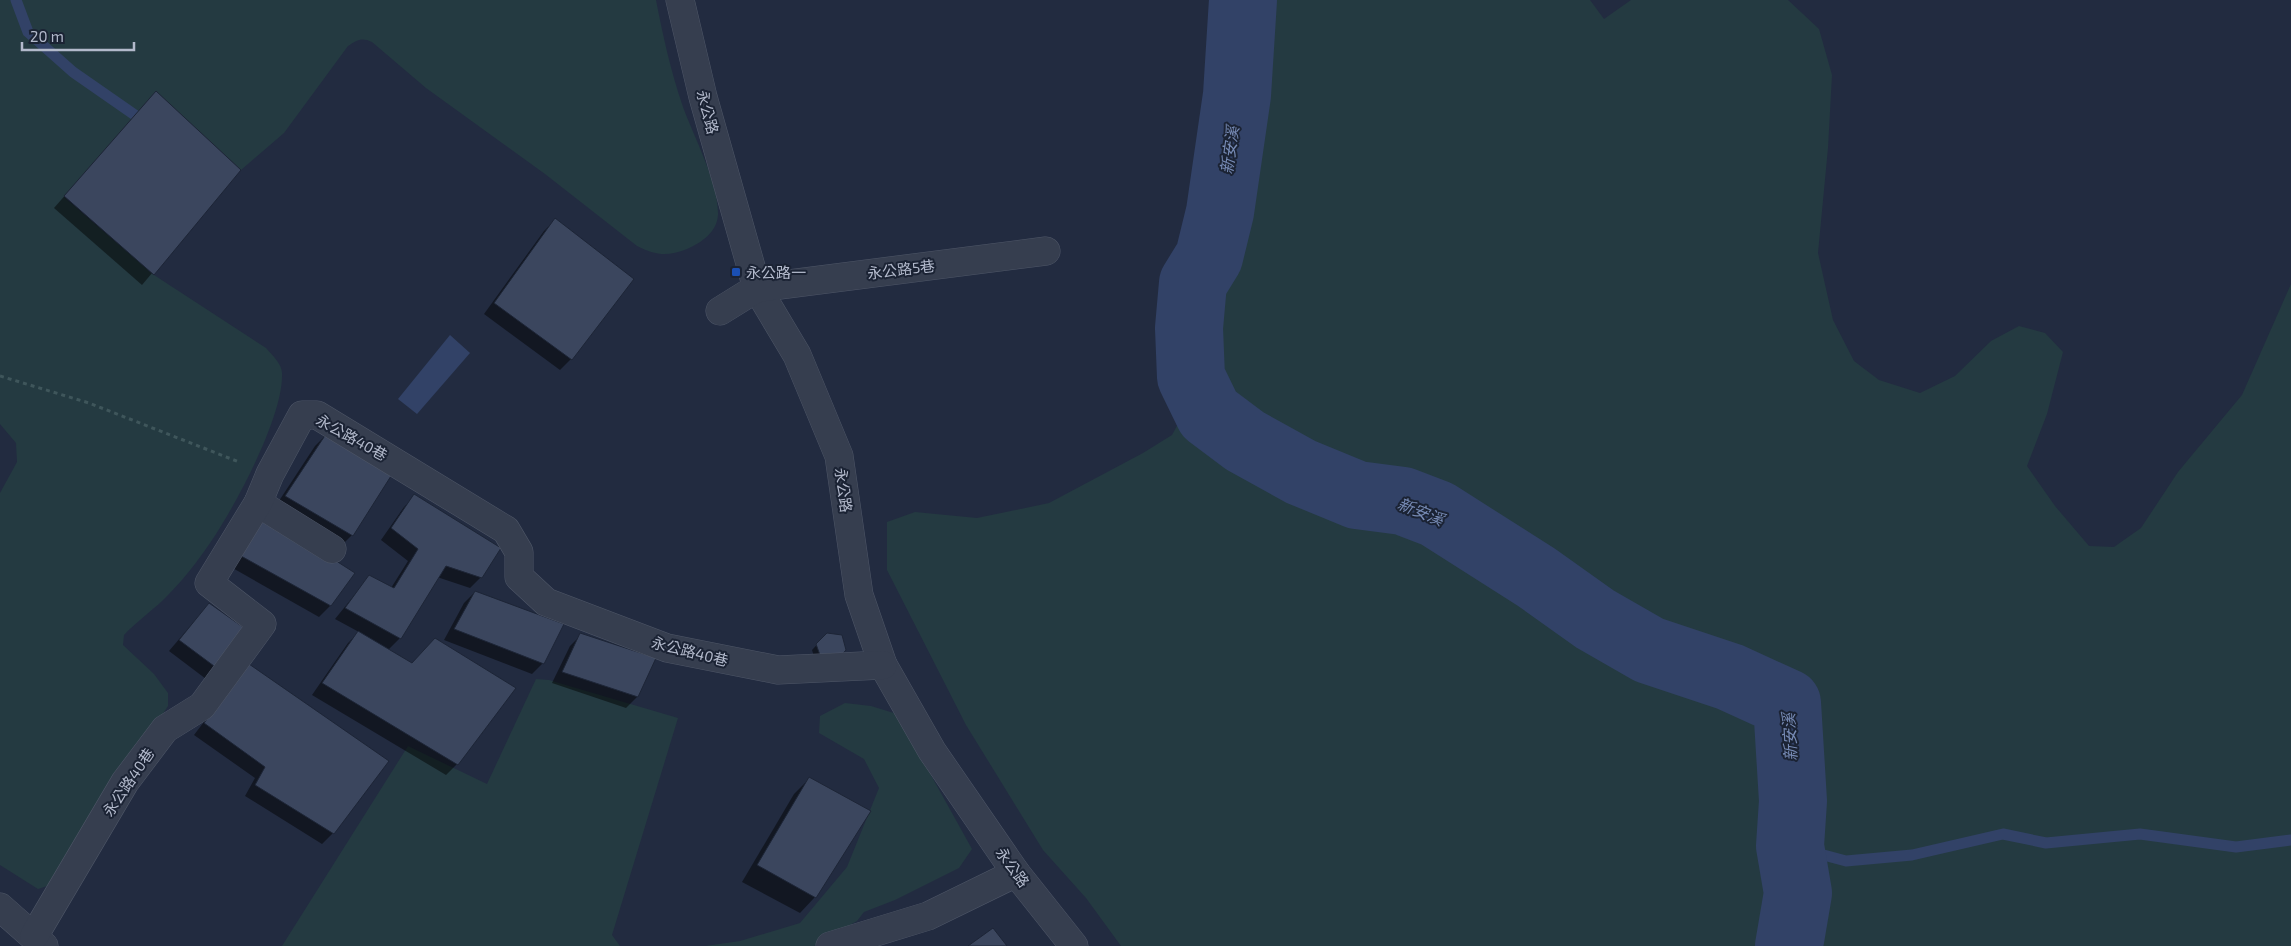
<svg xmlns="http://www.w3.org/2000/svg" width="2291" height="946" font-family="'Exo 2','Noto Sans TC',sans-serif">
<rect width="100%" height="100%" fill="#222b40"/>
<g fill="#243a41">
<path d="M0,0H656C663,36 671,72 683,107C694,137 719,184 718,215C717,232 701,243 687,249C667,257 655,255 637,246L545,174L426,88L372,42C362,37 357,40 348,46L284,133L241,170L156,92L64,197L154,275L266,348C272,355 282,364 282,373C284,418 230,517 203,553C193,567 181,582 169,594C155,609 138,620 124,635L123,645L154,674L168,693V706L50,885L38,889L0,865V493L17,462L16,443L0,424Z"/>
<path d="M1258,0H1590L1604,19L1631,0H1788L1819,29L1832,75L1828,148L1818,253L1833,320L1854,361L1879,380L1920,393L1955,376L1991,341L2019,326L2045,333L2063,352L2047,414L2027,466L2055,506L2089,546L2114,547L2141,528L2178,472L2242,395L2291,284V946H1121L1086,898L1043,850L966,725L887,570V522L915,512L977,518L1049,503L1143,453L1172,435L1214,358V296L1239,216L1252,92Z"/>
<path d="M536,679L549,680L678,718L612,935L620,946H282L408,746L487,784Z"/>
<path d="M845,703L871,706L897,714L972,849L959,868L895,900L864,912L857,921L814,946H705L740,941L800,923L847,867L879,788L864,759L819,733L820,716Z"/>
</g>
<path fill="#324267" d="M450,335L470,353L417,414L398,399Z"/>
<g fill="#0007">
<path d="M145,104L239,170L142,285L54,208Z"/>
<path d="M555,220L571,359L560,370L484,314L544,231Z"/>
<path d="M326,435L352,535L341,546L275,507L315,446Z"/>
<path d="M415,496L481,577L470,588L437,577L400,638L388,650L412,664L457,764L446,775L312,695L348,643L359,632L335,619L369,577L391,588L408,561L381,540L404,507Z"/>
<path d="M247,524L330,606L319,617L222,562Z"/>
<path d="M475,592L543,663L532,674L444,640L464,603Z"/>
<path d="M209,604L245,631L206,679L169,651Z"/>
<path d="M827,634L841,636L816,663L812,650Z"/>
<path d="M581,635L637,697L626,708L552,683L570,646Z"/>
<path d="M238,677L388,761L333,833L322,844L245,796L255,778L194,735Z"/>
<path d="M810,778L815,897L800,913L742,882L794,794Z"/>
</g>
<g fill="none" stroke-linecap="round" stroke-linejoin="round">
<g stroke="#324267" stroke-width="11">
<path d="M16,0L28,32L73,72L142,120"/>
<path d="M1790,846L1846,861L1912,855L2003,834L2046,843L2140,834L2236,847L2291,840"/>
</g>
<path stroke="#324267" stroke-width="68" d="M1243,0L1237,95L1220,212L1209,257L1193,283L1189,328L1191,377L1209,414L1245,441L1301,472L1357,495L1403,501L1437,514L1536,577L1595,619L1649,650L1730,677L1787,703L1793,801L1790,846L1798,893L1789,946"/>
</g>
<g fill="#3b465e" stroke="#1d2536">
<path d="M156,91L241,170L154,275L64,196Z"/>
<path d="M555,218L634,279L572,360L494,303Z"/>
<path d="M326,434L391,476L353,536L285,496Z"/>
<path d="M414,494L501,548L482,578L446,566L401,639L345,608L369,575L394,588L418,549L391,528Z"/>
<path d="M258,511L355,573L331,606L232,551Z"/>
<path d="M475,591L564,624L544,664L454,629Z"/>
<path d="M209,603L247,630L218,669L179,640Z"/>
<path d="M358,631L412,663L435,638L516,688L458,765L322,683Z"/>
<path d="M580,633L656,658L638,697L562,672Z"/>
<path d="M827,633L842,635L846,650L836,661L821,658L816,644Z"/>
<path d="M249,664L389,761L334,834L255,785L265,767L204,723Z"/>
<path d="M809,777L871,811L816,898L757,865Z"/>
<path d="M993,928L1007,946H968Z"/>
</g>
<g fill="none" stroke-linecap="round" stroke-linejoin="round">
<g stroke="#4e5667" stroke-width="29">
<g id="minor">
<path d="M680,0L703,97L757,288L797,355L839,456L859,595L883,665L932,751L1016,873L1074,946"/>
<path d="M720,311L757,288L1046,251"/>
<path d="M258,503L332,549"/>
<path d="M0,907L44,946"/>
<path d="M34,936L125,782L165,729L202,706L262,624L209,583L258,503L270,474L302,415H317L506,530L519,552V577L546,602L667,648L778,670L883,665"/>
<path d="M830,946L928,916L1016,873"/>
</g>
</g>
<path stroke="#3f565b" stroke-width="3" stroke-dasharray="4 4" stroke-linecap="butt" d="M0,376L89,403L239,462"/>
<use href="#minor" stroke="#363e4f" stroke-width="28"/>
</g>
<rect fill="#1a4fb4" stroke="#1b2334" stroke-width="2" x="731" y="267" width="10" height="10" rx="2.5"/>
<g text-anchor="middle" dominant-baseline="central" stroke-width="4" stroke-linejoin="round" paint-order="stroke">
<g font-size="15" fill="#b2b9cb" stroke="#1b2334">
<text transform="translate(708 112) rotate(75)">永公路</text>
<text transform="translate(901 269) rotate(-7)">永公路5巷</text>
<text transform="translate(352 437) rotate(29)">永公路40巷</text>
<text transform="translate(844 490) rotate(82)">永公路</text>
<text transform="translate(690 651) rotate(14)">永公路40巷</text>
<text transform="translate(128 782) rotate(-56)">永公路40巷</text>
<text transform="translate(1013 867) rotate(54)">永公路</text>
</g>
<g font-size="15" fill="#b2b9cb" stroke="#1b2334" text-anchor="start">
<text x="746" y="272">永公路一</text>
</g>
<g font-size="16" font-style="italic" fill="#778bb5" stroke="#1b2334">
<text transform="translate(1229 150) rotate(-82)">新安溪</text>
<text transform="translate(1421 511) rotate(22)">新安溪</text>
<text transform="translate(1789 737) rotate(-93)">新安溪</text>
</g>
</g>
<path d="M22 42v8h112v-8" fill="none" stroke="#b2b9cb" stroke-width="2.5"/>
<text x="30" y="42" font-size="15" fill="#b2b9cb" stroke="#1b2334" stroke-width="4" paint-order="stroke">20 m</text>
</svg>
